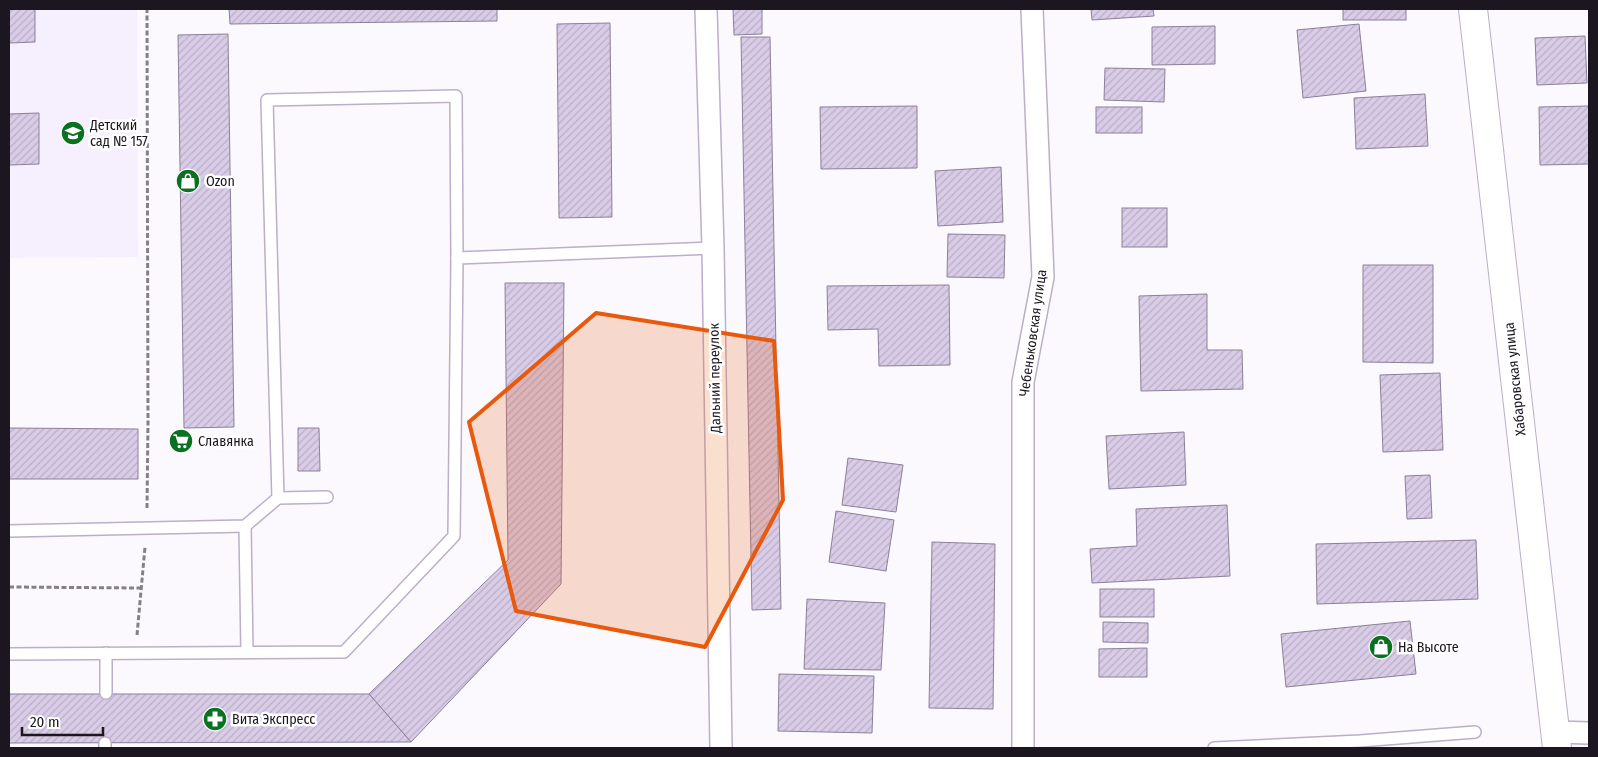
<svg xmlns="http://www.w3.org/2000/svg" width="1598" height="757" font-family="'Fira Sans Condensed',sans-serif">
<defs>
<pattern id="building-hatch" width="6" height="6" patternUnits="userSpaceOnUse" patternTransform="scale(1.25)"><rect width="6" height="6" fill="#d9cce7"/><path d="M-1 1l2-2M0 6l6-6M5 7l2-2" fill="none" stroke="#baaec6"/></pattern>
</defs>
<rect width="100%" height="100%" fill="#fbf8fe"/>
<path fill="#f6effd" d="M9,9H137L138,257L9,258Z"/>
<g fill="url(#building-hatch)" stroke="#8c8099">
<path d="M9,9H35V42L9,43Z"/>
<path d="M229,9H497V21L230,24Z"/>
<path d="M733,9H762V34L734,35Z"/>
<path d="M1091,9H1153L1154,16L1092,20Z"/>
<rect x="1343" y="9" width="63" height="11"/>
<path d="M610,23L612,217L559,218L557,24Z"/>
<path d="M1359,24L1366,91L1303,98L1297,30Z"/>
<path d="M1215,26V64L1152,65V27Z"/>
<path d="M228,34L234,427L184,428L178,35Z"/>
<path d="M1585,36L1587,83L1537,85L1535,38Z"/>
<path d="M741,37H770L781,609L752,610Z"/>
<path d="M1105,68L1165,69L1164,102L1104,100Z"/>
<path d="M1425,94L1428,146L1356,149L1354,98Z"/>
<path d="M917,106V168L821,169L820,107Z"/>
<path d="M1589,106V164L1540,165L1539,107Z"/>
<rect x="1096" y="107" width="46" height="26"/>
<path d="M39,113V164L9,165V114Z"/>
<path d="M1001,167L1003,222L938,226L935,171Z"/>
<rect x="1122" y="208" width="45" height="39"/>
<path d="M948,234L1005,235L1004,278L947,277Z"/>
<path d="M1363,265H1433V363L1363,362Z"/>
<path d="M505,283H564L561,584L411,742L369,694L508,560Z"/>
<path d="M949,285L950,365L879,366L878,329L828,330L827,286Z"/>
<path d="M1207,294V350H1242L1243,389L1141,391L1139,296Z"/>
<path d="M1440,373L1443,450L1383,452L1380,375Z"/>
<path d="M9,428L138,429V479H9Z"/>
<path d="M298,428H319L320,471H298Z"/>
<path d="M1184,432L1186,485L1109,489L1106,436Z"/>
<path d="M848,458L903,465L896,512L842,505Z"/>
<path d="M1430,475L1432,518L1407,519L1405,476Z"/>
<path d="M1227,505L1230,576L1092,583L1090,549L1137,546L1136,509Z"/>
<path d="M836,511L894,520L886,571L829,562Z"/>
<path d="M1476,540L1478,599L1317,604L1316,544Z"/>
<path d="M932,542L995,544L993,709L929,708Z"/>
<rect x="1100" y="589" width="54" height="28"/>
<path d="M807,599L885,603L881,670L804,669Z"/>
<path d="M1410,621L1416,674L1286,687L1281,634Z"/>
<path d="M1103,622L1148,623V643L1103,642Z"/>
<path d="M1147,648V677H1099V649Z"/>
<path d="M779,674L874,676L872,733L778,731Z"/>
<path d="M9,694H369L411,742L9,743Z"/>
</g>
<g fill="none" stroke-linecap="round" stroke-linejoin="round">
<g stroke="#bbafc9" stroke-width="14">
<g id="service">
<path d="M278,498L327,497"/>
<path d="M245,526L247,652"/>
<path d="M9,531L245,526L278,498L267,100L456,96L457,258"/>
<path d="M106,653V693"/>
<path d="M9,654L344,652L454,536L457,258L713,248"/>
<path d="M105,748V743"/>
<path d="M1214,748L1360,741L1475,732"/>
</g>
</g>
<g stroke="#bbafc9" stroke-width="24">
<g id="minor">
<path d="M706,9L713,248L721,748"/>
<path d="M1555,732L1589,733"/>
<path d="M1023,748V382L1043,277L1032,9"/>
</g>
</g>
<g stroke="#bbafc9" stroke-width="30">
<path id="secondary" d="M1473,9L1557,748"/>
</g>
<g stroke="#858088" stroke-width="3" stroke-dasharray="5 2.5" stroke-linecap="butt">
<path d="M147,508L148,422L147,9"/>
<path d="M9,587L141,588"/>
<path d="M137,635L145,547"/>
</g>
<use href="#service" stroke="#fff" stroke-width="11"/>
<use href="#minor" stroke="#fff" stroke-width="21"/>
<use href="#secondary" stroke="#fff" stroke-width="28"/>
</g>
<path fill="#e8590c" fill-opacity="0.2" stroke="#e8590c" stroke-width="4" stroke-linejoin="round" d="M596,313L774,341L783,500L705,647L516,611L469,422Z"/>
<defs>
<g id="school-disc" transform="scale(1.25)"><circle r="9.5" fill="#0a7122" stroke="#fff"/><path d="M0-5L7-2L0 1L-7-2ZM-4 1L0 2.5L4 1V4Q0 6-4 4Z" fill="#fff"/></g>
<g id="shop-disc" transform="scale(1.25)"><circle r="9.5" fill="#0a7122" stroke="#fff"/><path d="M-5-2.5h2.3a2.7 3.5 0 0 1 5.4 0H5L5.5 6h-11ZM-1.5-2.5h3a1.5 2.3 0 0 0-3 0Z" fill="#fff"/></g>
<g id="supermarket-disc" transform="scale(1.25)"><circle r="9.5" fill="#0a7122" stroke="#fff"/><path d="M-6-5.5h2.5l.6 2H6L4.5 2H-2.5L-4.4-4H-6ZM-1.5 3.2a1.3 1.3 0 1 0 .1 0ZM3 3.2a1.3 1.3 0 1 0 .1 0Z" fill="#fff"/></g>
<g id="pharmacy-disc" transform="scale(1.25)"><circle r="9.5" fill="#0a7122" stroke="#fff"/><path d="M-2-6h4v4h4v4h-4v4h-4v-4h-4v-4h4Z" fill="#fff"/></g>
</defs>
<g fill-rule="evenodd">
<use href="#school-disc" x="73" y="133"/>
<use href="#shop-disc" x="188" y="181"/>
<use href="#supermarket-disc" x="181" y="441"/>
<use href="#shop-disc" x="1381" y="647"/>
<use href="#pharmacy-disc" x="215" y="719"/>
</g>
<g text-anchor="middle" dominant-baseline="central" stroke-width="5" stroke-linejoin="round" paint-order="stroke">
<g font-size="14" fill="#1b161f" stroke="#fff" text-anchor="start">
<text x="90" y="125">Детский<tspan x="90" dy="16">сад № 157</tspan></text>
<text x="206" y="181">Ozon</text>
<text x="198" y="441">Славянка</text>
<text x="1398" y="647">На Высоте</text>
<text x="232" y="719">Вита Экспресс</text>
</g>
<g font-size="14" fill="#1b161f" stroke="#fff">
<text transform="translate(1033 333) rotate(-82)">Чебеньковская улица</text>
<text transform="translate(715 378) rotate(-91)">Дальний переулок</text>
<text transform="translate(1515 379) rotate(-96)">Хабаровская улица</text>
</g>
</g>
<rect width="1598" height="757" fill="none" stroke="#1b161f" stroke-width="20"/>
<path d="M22 727v8h81v-8" fill="none" stroke="#1b161f" stroke-width="2.5"/>
<text x="30" y="727" font-size="15" fill="#1b161f" stroke="#ffffff" stroke-width="4" paint-order="stroke">20 m</text>
</svg>
